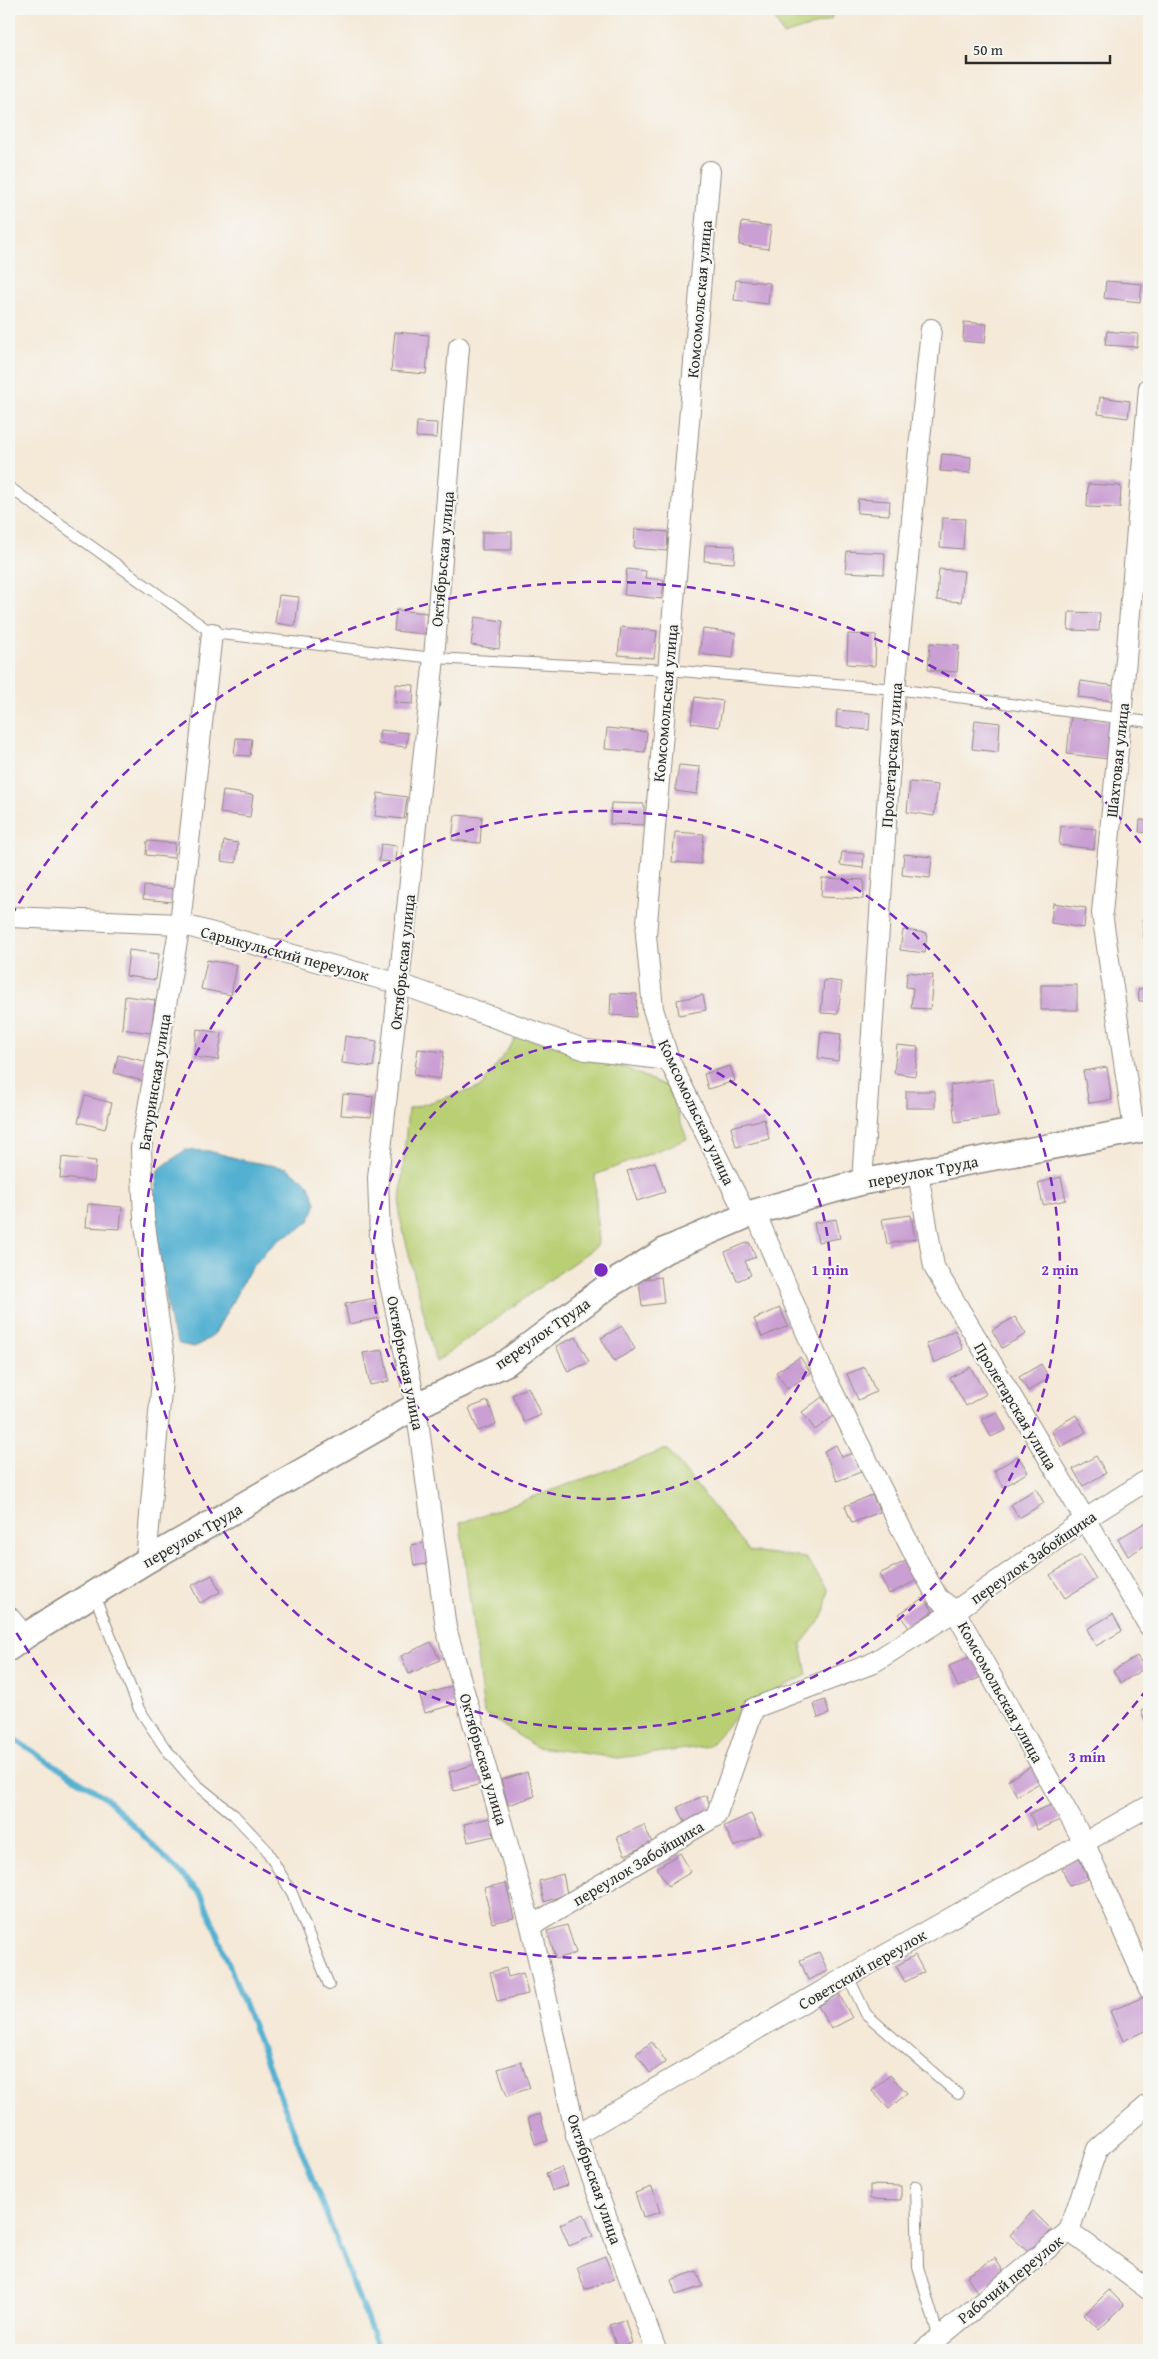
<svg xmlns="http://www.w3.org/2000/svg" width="1158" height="2359" font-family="'Gentium Book Plus',serif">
<rect width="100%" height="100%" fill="#f6f6f2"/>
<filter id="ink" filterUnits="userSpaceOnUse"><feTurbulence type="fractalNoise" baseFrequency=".02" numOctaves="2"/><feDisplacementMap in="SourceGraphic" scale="10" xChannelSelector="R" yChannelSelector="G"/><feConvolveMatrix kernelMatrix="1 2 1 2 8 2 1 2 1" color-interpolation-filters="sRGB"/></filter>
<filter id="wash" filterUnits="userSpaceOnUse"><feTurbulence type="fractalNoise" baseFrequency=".0096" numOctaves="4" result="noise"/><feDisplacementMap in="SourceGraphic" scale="20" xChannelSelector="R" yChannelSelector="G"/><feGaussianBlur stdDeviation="1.12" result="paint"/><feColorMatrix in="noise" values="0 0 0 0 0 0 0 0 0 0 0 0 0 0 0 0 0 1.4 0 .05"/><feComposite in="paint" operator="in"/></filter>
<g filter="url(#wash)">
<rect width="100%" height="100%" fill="#f5e9d8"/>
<g fill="#b9cf73" stroke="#727d4f">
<path d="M771,9H834L831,20L783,35Z"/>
<path d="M518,1035L612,1062L668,1087L687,1139L595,1175L598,1245L436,1362L399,1214L408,1109L481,1087Z"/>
<path d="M667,1449L749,1551L806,1558L828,1590L824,1615L801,1644L807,1675L746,1705L709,1746L618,1758L536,1747L484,1713L460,1523Z"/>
</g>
<path fill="#53b0d1" stroke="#3f6e7e" d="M185,1150L209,1151L247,1161L287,1168L308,1183L316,1203L310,1220L298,1230L282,1237L265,1252L248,1273L215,1333L201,1344L194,1347L179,1344L171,1327L152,1212L158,1170Z"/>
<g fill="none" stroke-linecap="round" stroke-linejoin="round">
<path stroke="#53b0d1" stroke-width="5.5" d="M9,1736L105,1797L202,1895L379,2350"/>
</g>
<g id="blocks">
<g fill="#ca9fd3">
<path d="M742,222L771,226L768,249L739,245Z"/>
<path d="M736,280L770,283L768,304L734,300Z"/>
<path d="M1106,281L1142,284L1140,302L1104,298Z"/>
<path d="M964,322L987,324L985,343L963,341Z"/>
<path d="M1107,331L1138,334L1137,347L1105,345Z"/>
<path d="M395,332L429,335L426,374L391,371Z"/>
<path d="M1100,397L1130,401L1128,418L1098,414Z"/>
<path d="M417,422L437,423L436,438L416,437Z"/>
<path d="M942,454L971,457L970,473L940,471Z"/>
<path d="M1088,484L1121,486L1120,508L1087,507Z"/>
<path d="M858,499L890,501L889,515L857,513Z"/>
<path d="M942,518L965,519L963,549L940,547Z"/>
<path d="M635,529L668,532L667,551L634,548Z"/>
<rect x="482" y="532" width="30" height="18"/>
<path d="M705,545L735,546L734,563L704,561Z"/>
<path d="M847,551L885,553L884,574L845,572Z"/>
<path d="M627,569L646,571L645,578L664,580L662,599L624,595Z"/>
<path d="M939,569L964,571L961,602L937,600Z"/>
<path d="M279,595L299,597L295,626L275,623Z"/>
<path d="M396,610L427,613L425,634L394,631Z"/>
<path d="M1069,612L1100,613L1099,631L1068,630Z"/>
<path d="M475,617L503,621L499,649L471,645Z"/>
<path d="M621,627L657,631L654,658L618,655Z"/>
<path d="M703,629L736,633L733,658L699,654Z"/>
<path d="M848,634L876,635L875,666L847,664Z"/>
<path d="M930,643L959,645L957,672L928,670Z"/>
<path d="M1081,681L1115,686L1113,701L1078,697Z"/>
<path d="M396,684L414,685L413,704L395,703Z"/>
<path d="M695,697L723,701L719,727L691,723Z"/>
<path d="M837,710L870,713L869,730L836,727Z"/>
<path d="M1071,716L1113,721L1109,759L1067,754Z"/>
<path d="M975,720L1000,723L998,752L972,749Z"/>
<path d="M607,728L647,732L645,752L605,749Z"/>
<path d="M380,730L408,733L406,747L378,744Z"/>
<path d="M236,738L252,739L250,756L234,755Z"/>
<path d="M1147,742H1149V777L1145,776Z"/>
<path d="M679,765L700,767L697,794L675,791Z"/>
<path d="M910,782L938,785L934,816L907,812Z"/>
<path d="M223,791L253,795L250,817L220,813Z"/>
<path d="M378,793L407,797L404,819L375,816Z"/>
<path d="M611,803L644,804V825L610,824Z"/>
<path d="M455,815L482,817L480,843L452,840Z"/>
<path d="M1140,820L1149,821V833L1139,832Z"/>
<path d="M1061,826L1096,829L1094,849L1059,845Z"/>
<path d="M675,832L704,834L701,864L672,862Z"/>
<path d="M147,841L175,843L174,858L146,855Z"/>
<path d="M224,841L238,843L236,863L221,861Z"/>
<path d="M381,844L397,846L396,862L379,861Z"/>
<path d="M842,852L864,854L863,868L840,865Z"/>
<path d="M904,854L932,857L930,878L902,875Z"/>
<path d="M822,878L864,880L863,899L821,897Z"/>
<path d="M144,886L175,889L173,902L143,899Z"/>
<path d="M1053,903L1086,908L1084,928L1051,923Z"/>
<path d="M1149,918V938H1144L1142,919Z"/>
<path d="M903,930L927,933L925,953L900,950Z"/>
<path d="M129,950L159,954L156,980L126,976Z"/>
<path d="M207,960L237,965L231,995L201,989Z"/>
<path d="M907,972L933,975L930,1009L911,1008L913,988L906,987Z"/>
<path d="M824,980L842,982L838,1014L821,1013Z"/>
<rect x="1041" y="985" width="36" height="25"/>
<path d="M1149,988V1001H1139L1138,989Z"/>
<path d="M611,993L637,994L636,1017L610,1015Z"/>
<path d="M703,995L706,1010L679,1015L677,1000Z"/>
<path d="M125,996L155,1000L151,1033L122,1029Z"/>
<path d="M197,1029L222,1033L218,1060L194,1057Z"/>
<path d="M821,1032L841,1034L838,1061L818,1058Z"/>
<path d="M345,1036L377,1041L373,1067L342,1063Z"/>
<path d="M897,1045L918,1047L915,1076L894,1073Z"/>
<path d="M418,1049L444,1052L440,1079L414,1075Z"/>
<path d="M118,1055L148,1062L143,1081L114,1073Z"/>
<path d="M730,1066L735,1081L708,1089L704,1074Z"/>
<path d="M1107,1067L1112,1100L1089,1103L1083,1071Z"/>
<path d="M993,1079L998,1116L955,1122L950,1085Z"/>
<rect x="906" y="1091" width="29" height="17"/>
<path d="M343,1094L373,1097L371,1117L341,1115Z"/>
<path d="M85,1096L112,1103L105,1129L78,1122Z"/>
<path d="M764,1119L769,1139L736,1147L731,1127Z"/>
<path d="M62,1157L96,1161L94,1181L60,1178Z"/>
<path d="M655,1162L665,1192L637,1201L627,1171Z"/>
<path d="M1061,1177L1066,1200L1043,1205L1038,1183Z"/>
<path d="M88,1204L122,1207L120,1229L86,1227Z"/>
<path d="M911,1215L915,1239L887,1244L882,1219Z"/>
<path d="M836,1219L840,1238L818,1242L814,1223Z"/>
<path d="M749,1242L756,1257L745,1261L751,1275L737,1281L725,1252Z"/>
<path d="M661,1277L664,1303L642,1306L639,1280Z"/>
<path d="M375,1298L379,1318L349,1324L345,1304Z"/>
<path d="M780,1308L788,1326L762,1337L754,1319Z"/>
<path d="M1015,1317L1026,1334L1002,1348L992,1330Z"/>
<path d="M622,1326L635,1349L614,1361L601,1338Z"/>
<path d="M955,1330L963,1349L934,1363L926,1344Z"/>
<path d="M576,1337L589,1362L568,1372L556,1346Z"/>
<path d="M383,1350L389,1381L370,1385L363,1353Z"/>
<path d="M800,1357L811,1373L787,1389L776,1372Z"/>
<path d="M1041,1364L1049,1378L1028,1391L1019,1377Z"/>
<path d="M865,1367L876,1392L858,1400L847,1374Z"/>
<path d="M970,1367L986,1394L966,1406L950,1378Z"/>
<path d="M528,1387L541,1415L524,1422L512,1395Z"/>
<path d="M822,1397L835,1415L815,1430L802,1412Z"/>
<path d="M488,1401L496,1424L478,1431L469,1408Z"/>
<path d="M997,1412L1006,1430L991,1437L982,1419Z"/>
<path d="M1076,1415L1086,1432L1061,1447L1051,1430Z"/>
<path d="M836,1445L842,1457L853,1453L861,1472L837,1481L824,1451Z"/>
<path d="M1018,1456L1028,1472L1004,1487L994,1471Z"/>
<path d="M1096,1456L1106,1473L1083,1486L1073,1469Z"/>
<path d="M1036,1489L1044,1503L1019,1518L1011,1504Z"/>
<path d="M872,1495L880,1512L852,1523L845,1506Z"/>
<path d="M1146,1522L1149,1528V1543L1128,1556L1118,1539Z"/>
<path d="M428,1542L432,1563L414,1566L411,1545Z"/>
<path d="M1081,1555L1096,1579L1065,1598L1050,1575Z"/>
<path d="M908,1560L918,1580L889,1594L879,1574Z"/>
<path d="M212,1575L220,1592L200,1603L191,1586Z"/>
<path d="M923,1598L933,1611L909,1628L899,1614Z"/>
<path d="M1113,1614L1122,1631L1096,1646L1087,1629Z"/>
<path d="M431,1642L440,1660L409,1674L401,1656Z"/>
<path d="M977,1654L986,1675L958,1687L949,1666Z"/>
<path d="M1137,1656L1145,1668L1121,1683L1113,1671Z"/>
<path d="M453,1686L458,1703L425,1713L420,1696Z"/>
<path d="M825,1700L829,1714L818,1718L814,1704Z"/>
<path d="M1149,1708V1729L1141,1711Z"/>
<path d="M479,1763L485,1783L454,1791L449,1772Z"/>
<path d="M1032,1766L1041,1782L1017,1796L1008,1780Z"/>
<path d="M527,1772L535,1796L508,1805L501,1780Z"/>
<path d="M706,1795L713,1812L686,1824L678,1807Z"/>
<path d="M1053,1804L1060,1820L1037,1830L1030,1814Z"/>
<path d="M751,1814L761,1835L734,1847L724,1826Z"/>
<path d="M490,1818L494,1836L468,1842L464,1824Z"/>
<path d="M644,1825L652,1843L625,1855L617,1837Z"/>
<path d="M680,1853L691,1872L668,1886L657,1868Z"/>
<path d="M1079,1857L1088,1879L1069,1886L1061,1865Z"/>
<path d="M563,1874L567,1894L544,1902L539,1881Z"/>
<path d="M506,1883L514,1918L492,1923L484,1888Z"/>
<path d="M567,1925L576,1953L556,1959L547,1931Z"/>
<path d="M819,1952L828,1971L808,1980L800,1960Z"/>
<path d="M915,1955L924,1972L905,1982L896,1966Z"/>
<path d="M506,1968L508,1977L523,1973L528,1994L497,2001L490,1972Z"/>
<path d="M839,1994L852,2018L831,2029L818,2006Z"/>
<path d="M1144,1997L1149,2010V2029L1123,2041L1110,2011Z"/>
<path d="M652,2042L666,2062L650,2073L636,2054Z"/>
<path d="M521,2062L530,2088L507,2096L498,2069Z"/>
<path d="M890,2075L907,2093L889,2109L872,2091Z"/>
<path d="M540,2114L548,2141L535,2144L528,2118Z"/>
<path d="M562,2167L568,2185L552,2191L546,2173Z"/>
<path d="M870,2185L901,2186V2200L870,2199Z"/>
<path d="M652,2187L660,2212L643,2217L635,2193Z"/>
<path d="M1033,2211L1052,2230L1029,2253L1010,2235Z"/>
<path d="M584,2214L593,2236L569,2246L560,2224Z"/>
<path d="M605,2256L614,2279L585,2290L577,2267Z"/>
<path d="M995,2258L1005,2274L977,2292L967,2276Z"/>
<path d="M697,2271L703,2286L676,2295L671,2280Z"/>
<path d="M1109,2290L1124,2305L1099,2330L1084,2315Z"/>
<path d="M625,2320L632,2343L617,2348L609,2325Z"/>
</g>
</g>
</g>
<g filter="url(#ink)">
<use href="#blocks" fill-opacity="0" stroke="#908a82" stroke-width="1"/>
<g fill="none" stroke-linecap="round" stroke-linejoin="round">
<g stroke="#908a82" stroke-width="12">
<g id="service">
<path d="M9,487L212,633L434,658L668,670L895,689L1149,722"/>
<path d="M94,1594L139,1709L165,1748L196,1784L234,1815L266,1849L292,1893L329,1985"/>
<path d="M848,1976L866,2014L958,2094"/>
<path d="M916,2186L918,2267L939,2338"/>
</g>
</g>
<g stroke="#908a82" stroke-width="22">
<g id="minor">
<path d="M710,171L646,935L653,1009L669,1060L746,1215"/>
<path d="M459,347L434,658L378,1178L380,1237L416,1406L446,1628L531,1926L576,2135L656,2350"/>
<path d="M9,917L180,924L400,984L586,1050L669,1060"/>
<path d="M1134,1130L1102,913L1121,718L1149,388"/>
<path d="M918,1173L934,1267L1149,1626"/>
<path d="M862,1182L895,689L931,329"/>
<path d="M755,1212L824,1374L918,1562L938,1598L955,1611L1084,1842L1149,1989"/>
<path d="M146,1561L164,1357L144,1218L141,1149L180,924L212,633"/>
<path d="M9,1617L25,1636"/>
<path d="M531,1926L716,1816L754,1708L871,1664L955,1611L1084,1520L1149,1479"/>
<path d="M576,2135L848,1976L1149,1806"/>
<path d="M1069,2231L1149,2290"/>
<path d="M924,2350L1069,2231L1097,2149L1149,2104"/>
</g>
</g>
<g stroke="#908a82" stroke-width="28">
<path id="tertiary" d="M9,1648L25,1636L146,1561L416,1406L506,1363L608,1286L666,1250L755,1212L862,1182L1149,1128"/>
</g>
<use href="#service" stroke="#fff" stroke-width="10"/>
<use href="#minor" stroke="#fff" stroke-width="20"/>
<use href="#tertiary" stroke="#fff" stroke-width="25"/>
</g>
</g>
<g fill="none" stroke="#7b2cbf" stroke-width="2.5" stroke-dasharray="9 6">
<circle cx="601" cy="1270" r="229"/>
<circle cx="601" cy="1270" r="459"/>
<path d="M1147 1689A688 688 0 0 1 11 1624M11 916A688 688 0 0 1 1147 851"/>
</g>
<g text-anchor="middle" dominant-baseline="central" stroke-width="4" stroke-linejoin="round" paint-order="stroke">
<g font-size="16" fill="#2b2b2b" stroke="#f6f6f2">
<text transform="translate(699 299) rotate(-85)">Комсомольская улица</text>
<text transform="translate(442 559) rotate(-85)">Октябрьская улица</text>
<text transform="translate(665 703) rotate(-85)">Комсомольская улица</text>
<text transform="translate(891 755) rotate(-86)">Пролетарская улица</text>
<text transform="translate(1117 760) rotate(-84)">Шахтовая улица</text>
<text transform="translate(285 953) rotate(15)">Сарыкульский переулок</text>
<text transform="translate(402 962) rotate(-84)">Октябрьская улица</text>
<text transform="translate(154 1082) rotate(-81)">Батуринская улица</text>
<text transform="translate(697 1112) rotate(65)">Комсомольская улица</text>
<text transform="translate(923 1171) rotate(-11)">переулок Труда</text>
<text transform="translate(542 1333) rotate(-35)">переулок Труда</text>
<text transform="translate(406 1363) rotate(79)">Октябрьская улица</text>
<text transform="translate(1016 1406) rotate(59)">Пролетарская улица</text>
<text transform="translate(192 1535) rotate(-30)">переулок Труда</text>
<text transform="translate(1033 1557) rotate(-35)">переулок Забойщика</text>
<text transform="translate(1001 1692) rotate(61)">Комсомольская улица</text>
<text transform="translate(484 1759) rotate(74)">Октябрьская улица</text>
<text transform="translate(638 1863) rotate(-31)">переулок Забойщика</text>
<text transform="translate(862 1969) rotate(-30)">Советский переулок</text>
<text transform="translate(595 2179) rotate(71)">Октябрьская улица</text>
<text transform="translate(1010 2279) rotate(-39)">Рабочий переулок</text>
</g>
</g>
<circle cx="601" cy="1270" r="8" fill="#7b2cbf" stroke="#f6f6f2" stroke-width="2.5"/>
<g font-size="15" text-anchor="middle" font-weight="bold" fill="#7b2cbf" stroke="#f6f6f2" stroke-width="4" stroke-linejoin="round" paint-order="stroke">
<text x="830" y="1275">1 min</text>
<text x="1060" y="1275">2 min</text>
<text x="1087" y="1762">3 min</text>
</g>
<rect width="1158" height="2359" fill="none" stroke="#f6f6f2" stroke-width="30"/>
<path d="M966 55v8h144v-8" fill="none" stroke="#2b2b2b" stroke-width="2.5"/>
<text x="973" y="55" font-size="15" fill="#2b2b2b" stroke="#f6f6f2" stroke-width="4" paint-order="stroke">50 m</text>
</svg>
